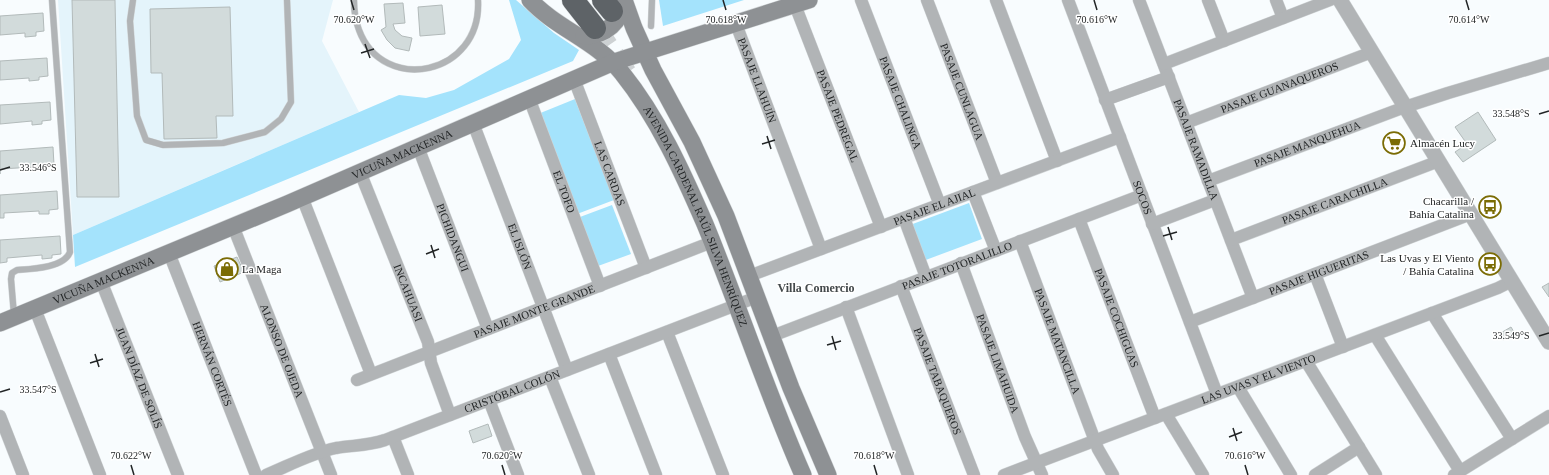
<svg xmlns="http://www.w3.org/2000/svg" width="1549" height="475" font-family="Georgia,serif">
<rect width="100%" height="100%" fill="#f8fcfe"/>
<path fill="#e4f4fb" d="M58,0H333L322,41L359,112L73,235Z"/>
<g fill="#a4e3fc">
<path d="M509,0H516L554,33L579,50L573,61L75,267L73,235L399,95L426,98L454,90L509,59L521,40Z"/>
<path d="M659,0H744L663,26Z"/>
<path d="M575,99L614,200L577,214L538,114Z"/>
<path d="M969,203L982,239L923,261L910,225Z"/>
<path d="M612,205L631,254L598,266L580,217Z"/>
</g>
<g fill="#d2dbdb" stroke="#b2baba">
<path d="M72,0H115L119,197H77Z"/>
<path d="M403,3L405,23L393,24L395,30L402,36L412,38L409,51L395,48L387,40L381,30L386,27L384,4Z"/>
<path d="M442,5L445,34L420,36L418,7Z"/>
<path d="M230,7L233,116H216L217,138L164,139L162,73H151L150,9Z"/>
<path d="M43,13L44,31L36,32V36L25,37V33L0,35V16Z"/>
<path d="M47,58L48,76L39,77V80L29,81V78L0,80V61Z"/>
<path d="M50,102L51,120L42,121V124L32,125V121L0,124V105Z"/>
<path d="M1478,112L1496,140L1463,162L1455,152L1467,144L1455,127Z"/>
<path d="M1397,139L1399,144L1391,147L1389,142Z"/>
<path d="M53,147L54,165L45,166L46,170H35V167L0,169V174V151Z"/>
<path d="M57,191L58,209L49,210V214H39V211L4,213V218H0V195Z"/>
<path d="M60,236L61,254L52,255V258L42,259V255L7,258V262L0,263V240Z"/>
<path d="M237,257L244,272L220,282L214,266Z"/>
<path d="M1549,283V297L1542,287Z"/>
<path d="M1511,327L1514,332L1503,340L1499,334Z"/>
<path d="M488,424L492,436L473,443L469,431Z"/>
</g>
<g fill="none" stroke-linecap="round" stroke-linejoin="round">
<path stroke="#cdd1d3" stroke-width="22" stroke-dasharray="22 11" stroke-linecap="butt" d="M595,28L627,75"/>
<g stroke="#d1d5d7" stroke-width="7">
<g id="service">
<path d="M133,0L130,21L137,116L146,140L163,145L223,143L265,132L281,119L291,102L287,0"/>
<path d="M354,0C354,10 355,20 359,30C383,95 482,76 478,0"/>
<path d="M651,26L652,0"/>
<path d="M14,315L11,279L12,273L17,270C32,269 64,268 70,252L52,0"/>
</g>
</g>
<g stroke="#d1d5d7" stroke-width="13">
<g id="minor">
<path id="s1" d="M861,0L940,205"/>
<path id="s2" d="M927,0L997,183"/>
<path d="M996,0L1057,161"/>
<path id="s3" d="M1068,0L1217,394"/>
<path id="s4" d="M1139,0L1253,298"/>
<path d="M1208,0L1224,41"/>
<path d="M1276,0L1283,18"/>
<path id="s5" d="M795,5L881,227"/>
<path id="s6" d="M736,24L821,249"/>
<path d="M1164,64L1330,0"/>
<path id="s7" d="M574,79L646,268"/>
<path id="s8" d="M529,98L600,286"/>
<path d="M1105,100L1169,77"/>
<path id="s9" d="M473,123L567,370"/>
<path id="s10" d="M1186,123L1372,52"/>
<path id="s11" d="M418,147L488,329"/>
<path id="s12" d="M360,172L428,342L431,363L450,415"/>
<path id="s13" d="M1208,181L1405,107L1448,93L1549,63"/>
<path d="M973,192L996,251"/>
<path d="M302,197L371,374"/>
<path d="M904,218L926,277"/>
<path id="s14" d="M1079,219L1155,418"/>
<path d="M1152,224L1215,200"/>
<path id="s15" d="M233,226L331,475"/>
<path id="s16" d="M1231,240L1439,161"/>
<path id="s17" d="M1020,241L1098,449L1113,475"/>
<path id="s18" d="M169,253L256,475"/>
<path id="s19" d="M961,263L1025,437L1042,475"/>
<path d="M1315,274L1343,347"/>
<path id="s20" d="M749,276L1120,137"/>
<path id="s21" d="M101,281L178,475"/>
<path id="s22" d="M901,286L974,475"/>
<path d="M846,307L908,475"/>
<path d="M35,309L100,475"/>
<path d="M1432,313L1512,439"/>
<path id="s23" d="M1190,322L1471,214"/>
<path d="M667,332L723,475"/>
<path d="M1375,335L1460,471"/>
<path id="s24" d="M772,336L1142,195"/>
<path d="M609,354L656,475"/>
<path d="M1306,361L1376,475"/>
<path d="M550,377L589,475"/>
<path id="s25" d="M357,380L712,242"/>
<path d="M1238,387L1291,475"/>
<path d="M489,400L518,475"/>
<path d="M1166,414L1203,475"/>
<path d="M0,416L23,475"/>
<path d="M393,437L408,475"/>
<path id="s26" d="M266,475C288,466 312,453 336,448C354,445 367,446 385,440L757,297"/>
<path id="s27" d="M1004,475L1498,288L1512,281"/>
<path d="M1315,475L1359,447"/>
<path d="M1454,475L1549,416"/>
</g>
</g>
<g stroke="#d1d5d7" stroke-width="16">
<path id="tertiary" d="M1340,0L1549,342"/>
</g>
<g stroke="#d1d5d7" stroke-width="18">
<g id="secondary">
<path id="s28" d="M530,0C557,29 597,41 622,73C658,118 682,171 705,224C739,307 767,393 803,475"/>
<path d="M624,0L634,28L653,70L692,142L726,216L791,388L828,475"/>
<path d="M584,36C606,36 621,22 624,0"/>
<path id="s29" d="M0,323L287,204L614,62L809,0"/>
</g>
</g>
<g stroke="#d1d5d7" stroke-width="23">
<g id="motorway">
<path d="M573,0L595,28"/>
<path d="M603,0L612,11"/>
</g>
</g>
<use href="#service" stroke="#b1b4b6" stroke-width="6"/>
<use href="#minor" stroke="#b1b4b6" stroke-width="12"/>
<use href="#tertiary" stroke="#b1b4b6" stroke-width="15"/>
<use href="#secondary" stroke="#8e9194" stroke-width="17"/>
<use href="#motorway" stroke="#5e6367" stroke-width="22"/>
</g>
<path fill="none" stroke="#222526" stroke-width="1.5" d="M351,0L354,10M723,0L726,10M1094,0L1097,10M1466,0L1469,10M365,44L370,58M361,53L374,49M1539,114L1549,111M767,136L771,149M762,144L775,140M0,170L10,167M1168,227L1172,240M1163,236L1177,232M431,245L435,258M426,254L439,249M832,336L836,350M1539,336L1549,333M827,345L841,341M95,354L99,367M90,363L103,359M0,392L10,389M1233,428L1237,441M1229,437L1242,432M131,465L134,475M502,465L505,475M874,465L877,475M1245,465L1248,475"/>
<defs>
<g id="supermarket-ring" transform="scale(1.15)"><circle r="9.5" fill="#fff" stroke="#7b6c05" stroke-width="1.5"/><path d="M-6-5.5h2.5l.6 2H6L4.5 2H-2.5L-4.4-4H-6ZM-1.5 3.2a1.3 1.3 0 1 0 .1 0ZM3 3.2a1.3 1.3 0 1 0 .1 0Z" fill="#7b6c05"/></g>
<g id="bus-ring" transform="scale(1.15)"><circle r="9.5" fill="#fff" stroke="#7b6c05" stroke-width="1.5"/><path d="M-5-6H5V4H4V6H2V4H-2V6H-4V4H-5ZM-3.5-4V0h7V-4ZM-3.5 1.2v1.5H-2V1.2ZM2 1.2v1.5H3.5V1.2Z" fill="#7b6c05"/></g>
<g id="shop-ring" transform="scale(1.15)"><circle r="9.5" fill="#fff" stroke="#7b6c05" stroke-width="1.5"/><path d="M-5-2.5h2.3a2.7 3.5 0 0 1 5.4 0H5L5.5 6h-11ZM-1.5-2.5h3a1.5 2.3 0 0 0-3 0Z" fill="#7b6c05"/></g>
</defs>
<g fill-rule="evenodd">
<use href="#supermarket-ring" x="1394" y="143"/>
<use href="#bus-ring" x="1490" y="207"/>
<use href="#bus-ring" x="1490" y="264"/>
<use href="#shop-ring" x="227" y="269"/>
</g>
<g text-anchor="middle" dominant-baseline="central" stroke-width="3" stroke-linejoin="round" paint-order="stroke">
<g font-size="11" fill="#222526" stroke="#fff">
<text stroke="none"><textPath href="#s6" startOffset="60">PASAJE LLAHUÍN</textPath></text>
<text stroke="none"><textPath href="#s10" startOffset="100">PASAJE GUANAQUEROS</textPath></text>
<text stroke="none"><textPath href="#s2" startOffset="98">PASAJE CUNLAGUA</textPath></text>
<text stroke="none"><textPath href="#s1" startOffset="110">PASAJE CHALINGA</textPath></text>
<text stroke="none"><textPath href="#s5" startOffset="119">PASAJE PEDREGAL</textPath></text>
<text stroke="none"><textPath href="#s13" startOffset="106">PASAJE MANQUEHUA</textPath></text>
<text stroke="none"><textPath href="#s4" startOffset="160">PASAJE RAMADILLA</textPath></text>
<text stroke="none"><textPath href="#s29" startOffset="436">VICUÑA MACKENNA</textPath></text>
<text stroke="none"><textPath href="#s7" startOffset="101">LAS CARDAS</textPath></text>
<text stroke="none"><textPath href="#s8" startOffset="100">EL TOFO</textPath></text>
<text stroke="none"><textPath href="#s3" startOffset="211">SOCOS</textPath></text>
<text stroke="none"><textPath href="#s16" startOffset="111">PASAJE CARACHILLA</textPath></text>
<text stroke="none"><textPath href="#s20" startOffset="198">PASAJE EL AJIAL</textPath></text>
<text stroke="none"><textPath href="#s28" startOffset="280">AVENIDA CARDENAL RAÚL SILVA HENRÍQUEZ</textPath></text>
<text stroke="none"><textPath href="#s11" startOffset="97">PICHIDANGUI</textPath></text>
<text stroke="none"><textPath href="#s9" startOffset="132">EL ISLÓN</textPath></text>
<text stroke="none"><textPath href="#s24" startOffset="198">PASAJE TOTORALILLO</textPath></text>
<text stroke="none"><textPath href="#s23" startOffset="138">PASAJE HIGUERITAS</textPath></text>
<text stroke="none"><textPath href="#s29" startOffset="112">VICUÑA MACKENNA</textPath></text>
<text stroke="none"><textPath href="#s12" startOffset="130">INCAHUASI</textPath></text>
<text stroke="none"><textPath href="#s25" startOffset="190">PASAJE MONTE GRANDE</textPath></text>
<text stroke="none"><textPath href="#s14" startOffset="106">PASAJE COCHIGUAS</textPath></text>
<text stroke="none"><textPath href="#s17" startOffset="107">PASAJE MATANCILLA</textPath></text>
<text stroke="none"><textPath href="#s15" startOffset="134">ALONSO DE OJEDA</textPath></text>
<text stroke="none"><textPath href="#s19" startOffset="107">PASAJE LIMAHUIDA</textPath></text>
<text stroke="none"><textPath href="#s18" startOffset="119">HERNÁN CORTÉS</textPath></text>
<text stroke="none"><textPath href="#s21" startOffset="104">JUAN DÍAZ DE SOLÍS</textPath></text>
<text stroke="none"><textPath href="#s27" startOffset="272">LAS UVAS Y EL VIENTO</textPath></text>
<text stroke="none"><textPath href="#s22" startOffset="102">PASAJE TABAQUEROS</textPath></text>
<text stroke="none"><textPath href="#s26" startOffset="261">CRISTÓBAL COLÓN</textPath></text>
</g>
<g font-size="11" fill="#222526" stroke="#fff" text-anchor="start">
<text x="1410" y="143">Almacén Lucy</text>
<text x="1474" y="201" text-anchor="end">Chacarilla /<tspan x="1474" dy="13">Bahía Catalina</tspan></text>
<text x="1474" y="258" text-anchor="end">Las Uvas y El Viento<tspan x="1474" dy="13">/ Bahía Catalina</tspan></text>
<text x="242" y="269">La Maga</text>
</g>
<g font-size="12" font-weight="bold" fill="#43494b" stroke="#fff">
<text x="816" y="288">Villa Comercio</text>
</g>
</g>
<g font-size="10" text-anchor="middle" fill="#222526" stroke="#fff" stroke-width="3" stroke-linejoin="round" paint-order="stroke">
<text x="354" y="23">70.620°W</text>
<text x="726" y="23">70.618°W</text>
<text x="1097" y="23">70.616°W</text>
<text x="1469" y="23">70.614°W</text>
<text x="1511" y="117">33.548°S</text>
<text x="38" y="171">33.546°S</text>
<text x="1511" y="339">33.549°S</text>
<text x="38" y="393">33.547°S</text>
<text x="131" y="459">70.622°W</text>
<text x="502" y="459">70.620°W</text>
<text x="874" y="459">70.618°W</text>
<text x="1245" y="459">70.616°W</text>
</g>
</svg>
